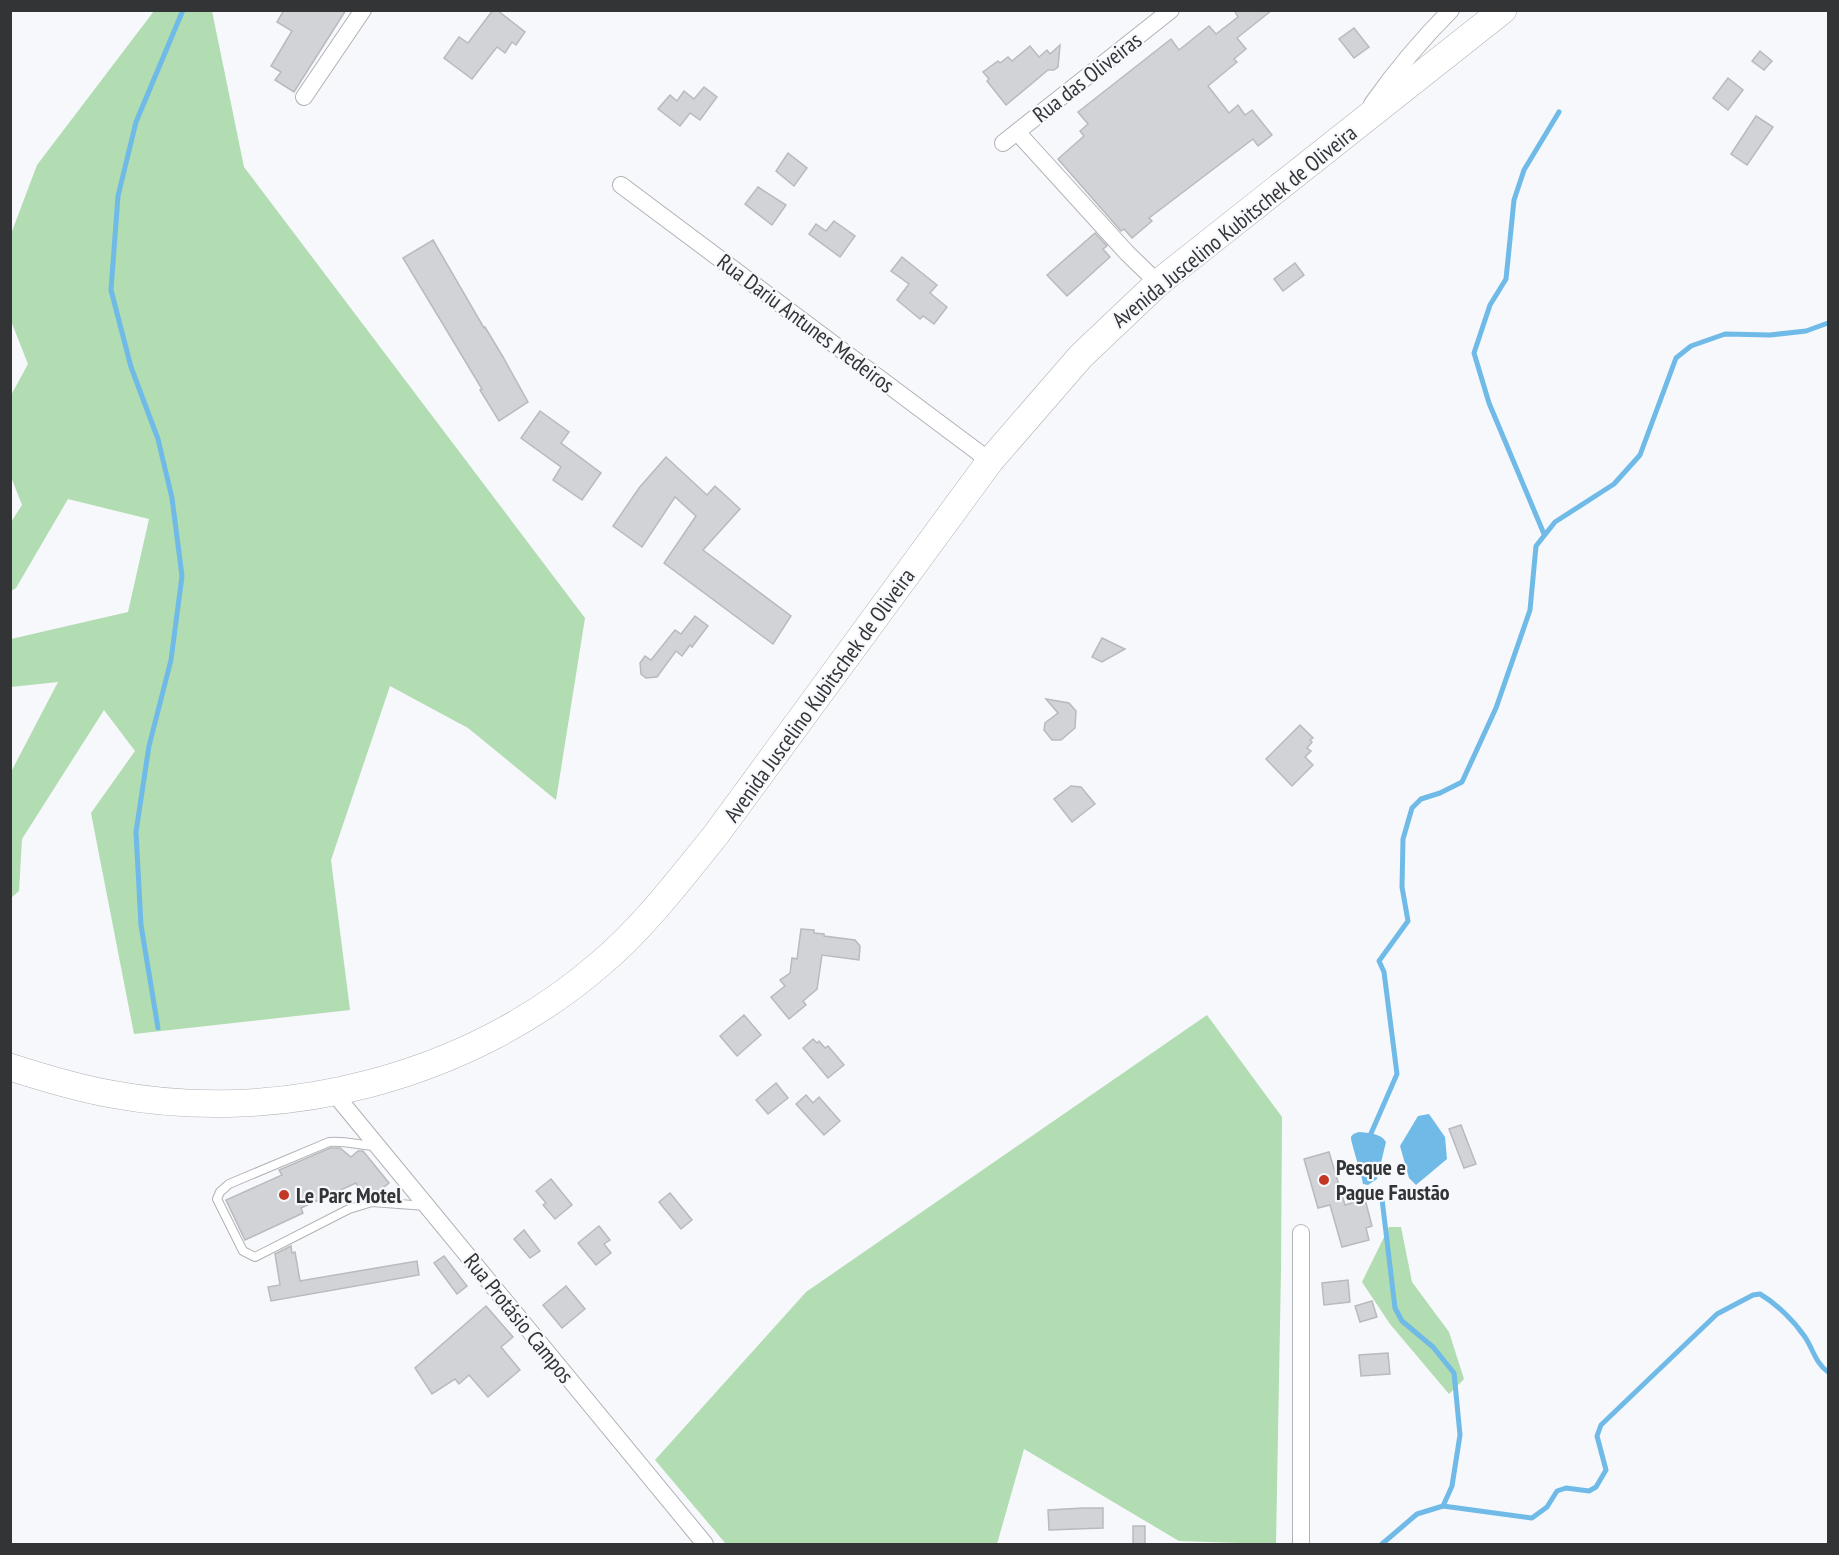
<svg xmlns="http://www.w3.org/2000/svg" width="1839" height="1555" font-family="'PT Sans Narrow',sans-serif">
<rect width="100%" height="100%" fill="#f6f8fc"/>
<g fill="#b2dcb1">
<path d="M154,11H212L244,167L585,618L556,800L468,728L390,686L331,860L350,1010L134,1034L91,813L135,751L104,710L22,839L19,891L11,898V772L58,682L11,687V639L128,612L149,519L68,499L16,588L11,591V522L22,505L11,477L10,397L28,364L11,321V234L37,165Z"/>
<path d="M1207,1015L1282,1117L1281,1270L1276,1544L1179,1541L1024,1449L997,1544H726L655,1460L806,1292Z"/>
<path d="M1389,1227H1401L1412,1282L1449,1332L1464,1379L1449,1394L1390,1324L1362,1282Z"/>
</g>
<g fill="#70bae8">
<path d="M1429,1114L1445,1137L1447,1159L1416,1185L1409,1178L1400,1146L1418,1116Z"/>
<path d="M1359,1132C1368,1133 1381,1133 1386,1142L1377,1179L1368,1185L1363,1184C1362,1175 1350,1140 1351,1137C1353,1133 1356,1133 1359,1132Z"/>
</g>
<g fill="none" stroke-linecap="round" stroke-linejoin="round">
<g stroke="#70bae8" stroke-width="5">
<path d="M1544,534L1489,403L1474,353L1490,305L1506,279L1514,200L1524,170L1559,112"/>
<path d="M158,1028L141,925L136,832L149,746L171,660L182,576L172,498L158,439L131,367L111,290L118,196L136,122L183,10"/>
<path d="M1369,1138L1397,1074L1384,972L1379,961L1408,921L1402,887L1403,839L1412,808L1421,799L1440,793L1462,782L1496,708L1530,610L1536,546L1555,522L1614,484L1640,455L1676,358L1691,346L1725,334L1770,335L1806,331L1828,323"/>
<path d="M1443,1506L1532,1518L1547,1507L1557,1491L1566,1488L1589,1491L1596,1487L1606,1470L1597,1436L1601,1425L1717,1314L1753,1295L1760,1294C1777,1304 1794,1321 1805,1337C1813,1349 1816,1364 1828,1372"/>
<path d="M1382,1544L1417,1514L1443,1506L1452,1486L1460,1435L1454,1373L1433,1347L1402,1321L1395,1308L1382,1199"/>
</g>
</g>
<g fill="#d1d3d7" stroke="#b8babe" stroke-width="1.5">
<path d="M284,10H346L294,92L275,80L281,72L271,66L292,31L277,22Z"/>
<path d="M493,10H497L525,32L516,45L512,42L505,53L497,47L472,79L444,58L459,37L468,43Z"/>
<path d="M1234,10H1272L1237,38L1246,49L1234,59L1237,62L1208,86L1229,113L1238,105L1245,115L1252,110L1272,135L1258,146L1253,139L1149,218L1152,221L1132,238L1124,229L1121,231L1058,159L1084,136L1080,131L1088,124L1078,112L1171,39L1179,50L1209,26L1216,34L1238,17Z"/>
<path d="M1354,28L1369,47L1354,58L1339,39Z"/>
<path d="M1060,45L1058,67L1054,70H1048L1006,105L987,81L989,79L983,72L998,61L1000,63L1008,57L1012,61L1030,46L1039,57L1047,50L1050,54Z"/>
<path d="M1760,51L1772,61L1764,70L1752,61Z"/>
<path d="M1728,78L1743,90L1728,110L1713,98Z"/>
<path d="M704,87L717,97L700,120L690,113L680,126L658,109L670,95L677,101L684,91L694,99Z"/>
<path d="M1756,116L1773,127L1747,165L1731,154Z"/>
<path d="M788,153L807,168L794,186L776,171Z"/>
<path d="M758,187L786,205L772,225L745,204Z"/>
<path d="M834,221L855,236L840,257L809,234L816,224L826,231Z"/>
<path d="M1095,233L1107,246L1103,249L1110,257L1067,296L1047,275Z"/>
<path d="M433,240L484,328L485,327L503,357L528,402L499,421L480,390L482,389L403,258Z"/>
<path d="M902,257L937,285L930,293L947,307L934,324L923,316L920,319L897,300L909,284L891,271Z"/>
<path d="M1295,263L1304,275L1283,291L1274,279Z"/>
<path d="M540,411L569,432L561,443L601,473L582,500L553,480L561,467L521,438Z"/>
<path d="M666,457L707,495L715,486L740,509L703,550L791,616L773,644L664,563L696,516L675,497L642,547L613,526L639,488Z"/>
<path d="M695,616L708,626L692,647L690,645L682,656L676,651L657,677L646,678L641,674L640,663L645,656L651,660L675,630L681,634Z"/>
<path d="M1102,638L1125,649L1102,662L1092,657Z"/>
<path d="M1046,699L1069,703L1076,711L1075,728L1061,740H1052L1044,730L1045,723L1058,713Z"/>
<path d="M1300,725L1313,738L1310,740L1312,742L1307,748L1311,751L1305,757L1313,765L1292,786L1266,759Z"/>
<path d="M1071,786L1081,787L1095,804L1072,822L1054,799Z"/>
<path d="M801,929L814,930V933L824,934V936L855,940L860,946L859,960L822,955L817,989L803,1001L806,1005L789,1019L771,997L785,986L780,980L790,973L792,958L797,959Z"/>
<path d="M744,1015L761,1035L737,1056L720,1036Z"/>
<path d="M813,1039L817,1043L819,1041L825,1048L828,1046L844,1065L828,1078L803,1048Z"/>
<path d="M776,1083L788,1098L768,1114L756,1100Z"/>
<path d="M806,1095L813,1103L819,1097L840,1121L824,1135L796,1104Z"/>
<path d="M1461,1125L1476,1164L1464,1168L1449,1129Z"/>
<path d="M330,1148H340L351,1157L358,1151H363L389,1183L374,1196L363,1198L356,1183L301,1208L303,1213L245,1240L226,1200L282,1175L279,1170Z"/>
<path d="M1329,1152L1345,1205L1365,1199L1372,1226L1366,1228L1369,1240L1342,1247L1330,1205L1318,1208L1304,1159Z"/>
<path d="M551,1179L572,1205L555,1219L543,1205L546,1203L536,1191Z"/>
<path d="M670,1193L692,1220L681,1229L659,1202Z"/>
<path d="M599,1226L610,1240L604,1244L611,1253L596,1265L578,1243Z"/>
<path d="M524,1230L540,1251L530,1258L514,1239Z"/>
<path d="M291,1246L292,1253L295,1252L300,1281L417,1261L419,1275L271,1301L268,1287L280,1285L275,1254Z"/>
<path d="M444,1256L467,1286L457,1294L434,1263Z"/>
<path d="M1348,1280L1350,1302L1324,1305L1322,1283Z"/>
<path d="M566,1286L585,1309L562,1328L543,1305Z"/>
<path d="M1372,1301L1377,1317L1360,1322L1355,1306Z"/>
<path d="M486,1306L513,1337L501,1347L520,1370L488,1397L469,1375L459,1384L455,1379L432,1394L415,1368Z"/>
<path d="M1388,1353L1390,1374L1361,1376L1359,1355Z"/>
<path d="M1084,1508H1103V1528L1049,1530L1048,1510Z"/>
<rect x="1133" y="1526" width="12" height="19"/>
</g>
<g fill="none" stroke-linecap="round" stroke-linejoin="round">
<g stroke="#b0b2b5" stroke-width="10">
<path id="service" d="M377,1146C361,1146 345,1140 329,1142L229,1184L220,1192L217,1199L243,1251L255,1257L349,1209L372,1202L426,1206"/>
</g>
<g stroke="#b0b2b5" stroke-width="18">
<g id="minor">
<path d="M304,97L363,10"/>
<path d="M1372,104C1396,70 1421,40 1451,10"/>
<path d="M1017,132L1127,253L1158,283"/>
<path d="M1003,143L1171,10"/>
<path d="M621,185L990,461"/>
<path d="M333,1092L705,1544"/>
<path d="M1301,1233V1544"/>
</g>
</g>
<g stroke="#b0b2b5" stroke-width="28">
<path id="primary" d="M10,1067C44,1078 77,1088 111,1094C282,1126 469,1077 600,964C644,927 679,880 715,836L990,461L1081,356L1158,283L1503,10"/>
</g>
<use href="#service" stroke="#fff" stroke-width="8"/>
<use href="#minor" stroke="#fff" stroke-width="16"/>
<use href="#primary" stroke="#fff" stroke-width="27"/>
</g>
<g fill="#c33725" stroke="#f6f8fc" stroke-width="2">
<circle cx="1324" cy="1180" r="6"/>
<circle cx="284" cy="1195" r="6"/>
</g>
<g text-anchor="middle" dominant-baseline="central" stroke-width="4.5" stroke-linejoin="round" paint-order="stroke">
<g font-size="22" fill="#333436" stroke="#f6f8fc">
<text transform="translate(1087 77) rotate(-38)">Rua das Oliveiras</text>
<text transform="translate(1234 226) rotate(-39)">Avenida Juscelino Kubitschek de Oliveira</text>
<text transform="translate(806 323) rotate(37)">Rua Dariu Antunes Medeiros</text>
<text transform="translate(819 695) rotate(-54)">Avenida Juscelino Kubitschek de Oliveira</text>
<text transform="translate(519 1318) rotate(51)">Rua Protásio Campos</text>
</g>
<g font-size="22" font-weight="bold" fill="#333436" stroke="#f6f8fc" text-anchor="start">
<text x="1336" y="1167">Pesque e<tspan x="1336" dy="25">Pague Faustão</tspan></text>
<text x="296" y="1195">Le Parc Motel</text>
</g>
</g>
<rect width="1839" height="1555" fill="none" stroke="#333436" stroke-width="24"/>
</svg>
